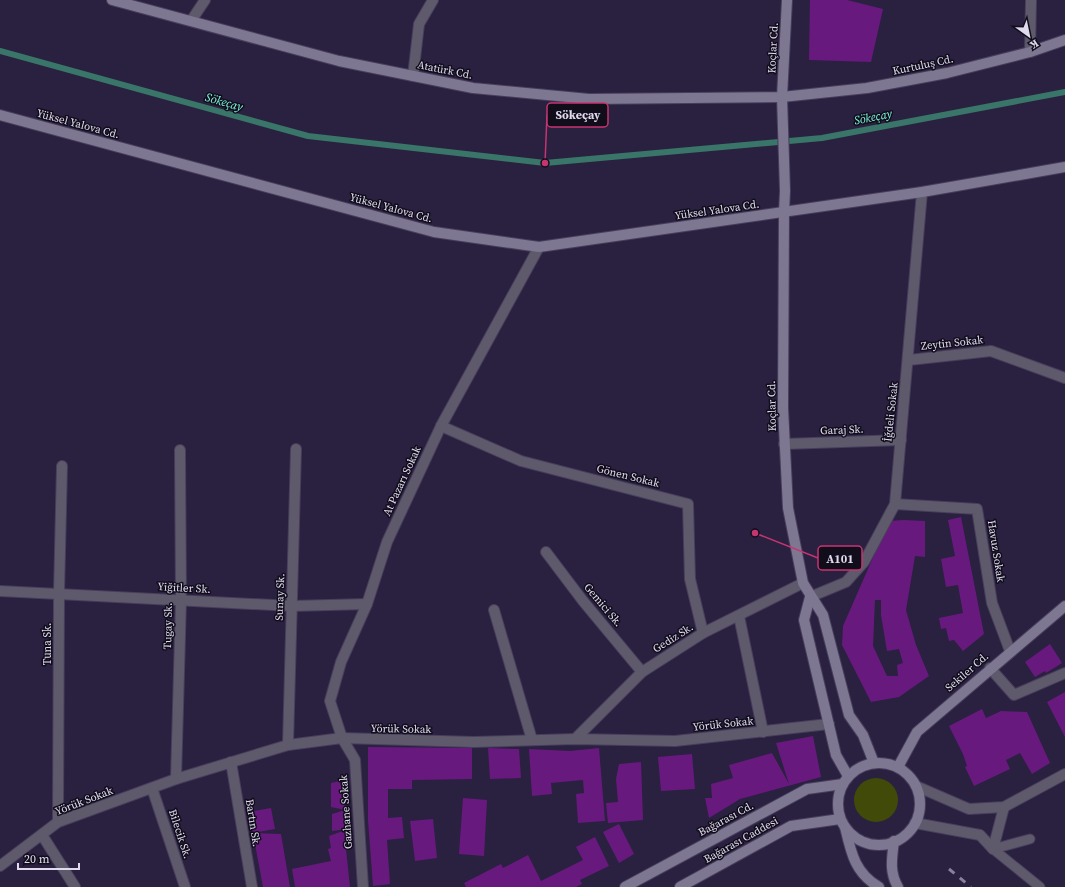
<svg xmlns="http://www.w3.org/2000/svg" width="1065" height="887" font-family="'Source Serif 4',serif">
<rect width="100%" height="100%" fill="#2a2040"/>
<circle fill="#414a08" cx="876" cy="800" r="22"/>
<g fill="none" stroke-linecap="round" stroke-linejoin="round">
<path stroke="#397568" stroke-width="6" d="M0,51L308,136L545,163L822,138L1065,92"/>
</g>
<g fill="#68197e" fill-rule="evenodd">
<path d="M810,0H847L883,9L871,62L809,60Z"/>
<path d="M961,517L984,634L963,651L954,640L949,641L946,628L941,629L939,618L963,613L958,585L946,587L941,559L955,556L948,520Z"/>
<path d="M904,520L925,521V557L915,556L906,610L916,645L929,676L899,697L871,702L842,645L843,626L889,521ZM875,600H881V615L887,651L899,649L903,663L897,665L898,676H887L873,646Z"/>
<path d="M1050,644L1062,663L1046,673L1045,671L1035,677L1025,662Z"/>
<path d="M1065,692V737L1047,702Z"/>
<path d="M982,709L986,718L1001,711L1027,712L1050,763L1032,774L1020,753L1006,760L1010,769L974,786L965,767L967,766L963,754L949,726Z"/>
<path d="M813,736L821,777L740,799L709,818L705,798H712L711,784L733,778L729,765L772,753L789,784L776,743Z"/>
<path d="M368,747L472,748V779L412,780V789H388V818L402,817L404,838L387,840L390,884L373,886L368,820Z"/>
<path d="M488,748L519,749L521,778L490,779Z"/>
<path d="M599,748L605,821L578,823L576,794L584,793L583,780L551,783L552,794L532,796L529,749L570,751Z"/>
<path d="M692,754L695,789L661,791L658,757Z"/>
<path d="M641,762L643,820L608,823L606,803L618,802L616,779L619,764Z"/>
<path d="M340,781L345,810L348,829L332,831V814L345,810L331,807V783Z"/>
<path d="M463,798L487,800L484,856L459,854Z"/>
<path d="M271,808L275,829L253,833L281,834L290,887H263L249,812Z"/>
<path d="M433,819L437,858L415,861L410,821Z"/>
<path d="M619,824L634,854L619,863L603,832Z"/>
<path d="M348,829L351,844L346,849L350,887H295L292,869L331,861L328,849L331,848L329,836Z"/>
<path d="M595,837L609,866L580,880L582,884L576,887H466L464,883L501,864L503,868L528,855L541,881L583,860L576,847Z"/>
</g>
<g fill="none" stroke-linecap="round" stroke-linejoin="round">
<g stroke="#473e5c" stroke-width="11">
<g id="lane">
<path d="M993,849L1040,887"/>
<path d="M993,849L1030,839"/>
</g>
</g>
<g stroke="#473e5c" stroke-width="12">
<g id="street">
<path d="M191,21L205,0"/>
<path d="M1030,52L1031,0"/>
<path d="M413,76L419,24L433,0"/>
<path d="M909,360L991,351L1065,378"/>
<path d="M441,426L521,461L688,504L690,579L703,633"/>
<path d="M784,444L901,440"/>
<path d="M895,504L977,509L992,603L1010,651"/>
<path d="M546,552L583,601L642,672"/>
<path d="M0,591L292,606L367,604"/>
<path d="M810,597L846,582L864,562L895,504L922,192"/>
<path d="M494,610L532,740"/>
<path d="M739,616L763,732"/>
<path d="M990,668L1014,695L1065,673"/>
<path d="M575,739L642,672L703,633L803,583"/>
<path d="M288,745L296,449"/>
<path d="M231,762L252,887"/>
<path d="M176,779L181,600L180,450"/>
<path d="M916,786L969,809L1004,807L1065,774"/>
<path d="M152,788L185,887"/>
<path d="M58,822L59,593L62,466"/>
<path d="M915,823L980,835L993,849"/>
<path d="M42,835L75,887"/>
<path d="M993,849L1004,807"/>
<path d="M0,866L58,822L176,779L288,745L342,738L474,742L575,739L675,741L829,724"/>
<path d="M363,887L355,760L342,738L330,701L341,662L367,604L387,542L441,426L539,247"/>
</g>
</g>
<g stroke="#473e5c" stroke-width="12">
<g id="secondary">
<path d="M112,0L339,61L473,88L589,99L782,97L867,88L947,73L1030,52L1065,40"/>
<path d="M787,0L782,97L785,191L784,212L783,408L788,508L803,583L823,615L849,715L863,735L874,763"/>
<path d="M0,115L434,232L539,247L922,192L1065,167"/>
<path d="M810,597L804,620L836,755L848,776"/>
<circle cx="879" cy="804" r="41"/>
<path d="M898,767L917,732L1065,606"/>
<path d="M845,827C851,853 855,873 879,887"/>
<path d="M894,841C892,858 889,872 898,887"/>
<path d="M625,887L807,789L843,784"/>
<path d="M680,887L791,826L840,819"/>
</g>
</g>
<use href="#lane" stroke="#5f5a6b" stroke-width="9"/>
<use href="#street" stroke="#5f5a6b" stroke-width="10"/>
<use href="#secondary" stroke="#7e7791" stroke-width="10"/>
<path stroke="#88819b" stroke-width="3" stroke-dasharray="7 7" stroke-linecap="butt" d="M949,869L971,887"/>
</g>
<g text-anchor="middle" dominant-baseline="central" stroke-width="3" stroke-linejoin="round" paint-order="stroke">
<g font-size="11" fill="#e0daef" stroke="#110d1b">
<text transform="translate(773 48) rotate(-87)">Koçlar Cd.</text>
<text transform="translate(923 65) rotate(-12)">Kurtuluş Cd.</text>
<text transform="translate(445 70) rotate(11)">Atatürk Cd.</text>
<text transform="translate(78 124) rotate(15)">Yüksel Yalova Cd.</text>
<text transform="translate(391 208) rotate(15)">Yüksel Yalova Cd.</text>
<text transform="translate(717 210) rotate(-8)">Yüksel Yalova Cd.</text>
<text transform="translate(952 343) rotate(-6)">Zeytin Sokak</text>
<text transform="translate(772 406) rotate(-91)">Koçlar Cd.</text>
<text transform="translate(891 412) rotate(-84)">İğdeli Sokak</text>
<text transform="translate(842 430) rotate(-2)">Garaj Sk.</text>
<text transform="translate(628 476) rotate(14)">Gönen Sokak</text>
<text transform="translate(402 481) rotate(-65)">At Pazarı Sokak</text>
<text transform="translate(996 551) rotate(81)">Havuz Sokak</text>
<text transform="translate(184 588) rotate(3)">Yiğitler Sk.</text>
<text transform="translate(280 597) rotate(-88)">Sunay Sk.</text>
<text transform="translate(603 605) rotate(50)">Gemici Sk.</text>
<text transform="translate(168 626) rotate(-89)">Tugay Sk.</text>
<text transform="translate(673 638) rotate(-32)">Gediz Sk.</text>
<text transform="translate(47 644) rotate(-90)">Tuna Sk.</text>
<text transform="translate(967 672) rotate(-41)">Sekiler Cd.</text>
<text transform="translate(723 724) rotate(-6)">Yörük Sokak</text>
<text transform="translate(401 729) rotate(1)">Yörük Sokak</text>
<text transform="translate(84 801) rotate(-21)">Yörük Sokak</text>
<text transform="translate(346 812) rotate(-94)">Gazhane Sokak</text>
<text transform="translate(726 819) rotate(-28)">Bağarası Cd.</text>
<text transform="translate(253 823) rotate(81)">Bartın Sk.</text>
<text transform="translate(180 834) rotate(72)">Bilecik Sk.</text>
<text transform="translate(741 840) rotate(-29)">Bağarası Caddesi</text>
</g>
<g font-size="12" font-style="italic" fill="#7ffae0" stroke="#110d1b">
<text transform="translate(224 102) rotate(16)">Sökeçay</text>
<text transform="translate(873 117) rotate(-11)">Sökeçay</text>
</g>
</g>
<path fill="none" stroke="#c63571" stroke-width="1.5" d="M545 163L547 115M755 533L818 558"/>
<g fill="#c63571" stroke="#110d1b" stroke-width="1.5">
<circle cx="545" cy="163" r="4"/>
<circle cx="755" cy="533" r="4"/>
</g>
<g fill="#110d1b" stroke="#c63571" stroke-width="1.5">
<rect x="547" y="103" width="61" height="24" rx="4"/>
<rect x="818" y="546" width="44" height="24" rx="4"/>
</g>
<g font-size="12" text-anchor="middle" font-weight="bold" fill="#e0daef">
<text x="578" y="119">Sökeçay</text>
<text x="840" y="563">A101</text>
</g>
<g transform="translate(1029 36) rotate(147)" stroke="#110d1b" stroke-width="3" paint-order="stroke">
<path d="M0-3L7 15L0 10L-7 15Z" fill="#e0daef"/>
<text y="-6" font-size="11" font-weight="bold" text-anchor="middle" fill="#e0daef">K</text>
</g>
<path d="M18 863v6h61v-6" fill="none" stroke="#e0daef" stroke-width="2"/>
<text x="24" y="863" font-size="12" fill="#e0daef" stroke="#110d1b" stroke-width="3" paint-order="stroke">20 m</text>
</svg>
